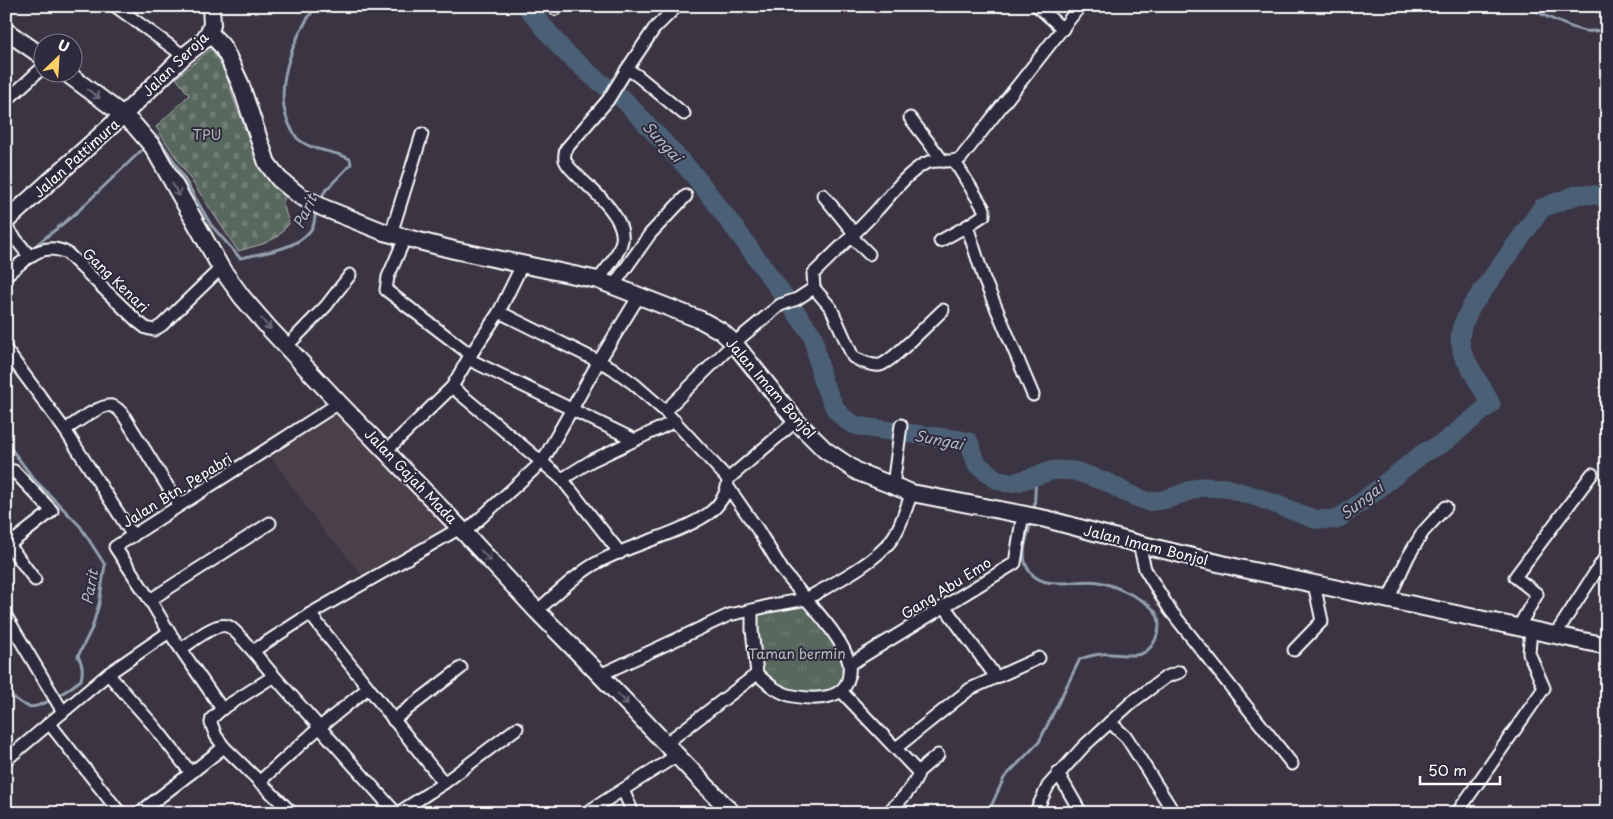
<svg xmlns="http://www.w3.org/2000/svg" width="1613" height="819" font-family="'Playpen Sans',sans-serif">
<defs>
<pattern id="grass-tufts" width="24" height="20" patternUnits="userSpaceOnUse" patternTransform="scale(1.25)"><rect width="24" height="20" fill="#58675e"/><path d="M3 7l-1-3M5 7V3M7 7l1-3M15 17l-1-3M17 17v-4M19 17l1-3" fill="none" stroke="#717e76"/></pattern>
<pattern id="cemetery-stones" width="16" height="16" patternUnits="userSpaceOnUse" patternTransform="scale(1.25)"><rect width="16" height="16" fill="#58675e"/><path d="M2 7V4a2 2 0 0 1 4 0v3zM10 15v-3a2 2 0 0 1 4 0v3z" fill="#717e76"/></pattern>
</defs>
<rect width="100%" height="100%" fill="#3b3443"/>
<filter id="ink" filterUnits="userSpaceOnUse"><feTurbulence type="fractalNoise" baseFrequency=".02" numOctaves="2"/><feDisplacementMap in="SourceGraphic" scale="10" xChannelSelector="R" yChannelSelector="G"/><feConvolveMatrix kernelMatrix="1 2 1 2 8 2 1 2 1" color-interpolation-filters="sRGB"/></filter>
<g filter="url(#ink)">
<path fill="#4a404a" d="M338,408L454,527L364,578L337,544L328,538L269,454Z"/>
<path fill="url(#grass-tufts)" stroke="#acb3ae" d="M807,604L830,633L847,671L837,689L813,695L784,689L764,675L760,665L756,613Z"/>
<path fill="url(#cemetery-stones)" stroke="#acb3ae" d="M211,49L222,63L237,109L260,162L269,180L285,196L283,203L289,224L277,237L263,244L238,251L156,127L189,95L176,78Z"/>
<g fill="none" stroke-linecap="round" stroke-linejoin="round">
<g stroke="#93a0ad" stroke-width="3">
<path d="M316,6C293,37 271,92 291,128C293,131 295,135 297,138C312,152 333,150 350,159L351,164L325,191L320,200"/>
<path d="M1529,6C1540,15 1571,28 1585,31C1591,32 1596,31 1601,30L1607,21"/>
<path d="M157,136L174,161L211,225L240,258C262,253 302,249 313,226C315,221 315,215 316,210"/>
<path d="M30,250L75,214L145,147"/>
<path d="M6,442L33,478L80,526L105,565L99,604L92,628L78,656C83,665 83,671 81,680C71,688 39,711 27,706C20,704 13,696 6,693"/>
<path d="M1034,512L1036,476"/>
<path d="M988,813L1004,778L1039,742L1080,659C1087,657 1095,654 1102,654C1112,653 1133,657 1141,654C1149,651 1155,643 1157,635C1160,627 1160,620 1156,613C1148,600 1113,585 1099,582C1077,578 1046,592 1030,572C1018,557 1027,537 1032,520"/>
</g>
<path stroke="#4b6176" stroke-width="19" d="M526,6L564,51L592,76L624,100L694,175L742,238L813,336L822,380L836,410L845,419L855,425L869,428L960,440L969,442L977,464L996,479L1006,483L1017,482L1054,470L1075,471L1109,483L1126,493L1149,502L1167,499L1200,487L1227,488L1257,497L1314,519L1336,520L1363,501L1422,454L1443,443L1491,404L1463,355L1460,340L1462,326L1471,307L1542,208L1579,194L1597,195L1607,199"/>
<g stroke="#fff" stroke-width="15">
<g id="street">
<path d="M115,6L184,56"/>
<path d="M1037,6L1063,29"/>
<path d="M555,9L559,6"/>
<path d="M627,69L654,29L677,6"/>
<path d="M6,101L42,68"/>
<path d="M910,118L943,161"/>
<path d="M955,162L984,209V215L967,226L984,279L1033,395"/>
<path d="M823,195L854,233"/>
<path d="M6,227L30,257"/>
<path d="M391,234L422,134"/>
<path d="M851,236L869,254"/>
<path d="M405,238L388,277L386,290L471,355"/>
<path d="M940,241L967,226"/>
<path d="M6,275C26,260 41,240 67,253L137,321L146,328L154,330L162,325L221,268"/>
<path d="M598,280C607,268 619,255 622,240C626,217 592,190 577,175C573,171 567,166 565,160C564,156 565,153 566,149L608,100L627,69L638,76L684,114"/>
<path d="M613,286L650,234L686,196"/>
<path d="M814,288L831,308L853,357C860,361 872,366 880,365C892,362 931,321 943,310"/>
<path d="M499,312L612,368L634,384L665,411L728,479"/>
<path d="M287,346L326,306L350,275"/>
<path d="M6,350L65,430L133,536"/>
<path d="M468,359L635,440"/>
<path d="M452,387L562,479L620,553"/>
<path d="M665,411L734,343L780,305L797,299L814,288L813,274L817,270C837,250 858,231 877,210C892,194 905,175 924,164C936,157 948,165 961,158L1080,6"/>
<path d="M65,430C74,424 102,403 112,406C117,407 121,412 124,416L179,505"/>
<path d="M386,451L452,387L468,359L499,312L522,265"/>
<path d="M6,476L14,471L52,511L6,547"/>
<path d="M562,479L591,461L675,421"/>
<path d="M893,486L901,425"/>
<path d="M728,487L758,530L783,571L806,599C832,584 879,561 894,536C902,524 906,507 912,493"/>
<path d="M464,533L542,462L599,361L639,296"/>
<path d="M1139,544L1145,569L1170,610L1292,764"/>
<path d="M9,545L35,580"/>
<path d="M150,600L270,523"/>
<path d="M1388,600L1408,557L1423,532L1446,507"/>
<path d="M944,606L996,677"/>
<path d="M537,611C555,595 573,577 593,565C629,544 673,537 708,514C719,506 728,493 728,479L796,421"/>
<path d="M310,614L444,783L398,813"/>
<path d="M6,616L63,712"/>
<path d="M1518,628L1537,594L1515,577L1592,474"/>
<path d="M1555,635L1604,559L1607,560"/>
<path d="M181,649C192,642 219,618 231,628C239,634 246,644 253,651"/>
<path d="M1294,650L1322,621L1314,584"/>
<path d="M850,664L1015,563L1023,514"/>
<path d="M108,674L154,726L191,773L224,747"/>
<path d="M600,675L729,615L752,610"/>
<path d="M274,676L396,813"/>
<path d="M841,691L918,772C917,785 897,804 887,813"/>
<path d="M222,709L169,632L150,600L115,547L339,403"/>
<path d="M393,720L461,668"/>
<path d="M1110,722L1127,738L1174,813"/>
<path d="M49,723L120,813"/>
<path d="M665,744L757,674C768,684 778,693 793,696C813,700 847,701 849,674C849,670 850,666 849,663C844,642 820,615 806,599L768,606L752,610V630L757,674"/>
<path d="M896,748L970,689L1039,658"/>
<path d="M6,760L108,674L169,632"/>
<path d="M918,772L938,755"/>
<path d="M1058,773L1081,813"/>
<path d="M259,782L320,727L368,688"/>
<path d="M444,783L517,728"/>
<path d="M623,790L633,813"/>
<path d="M139,813L191,773"/>
<path d="M292,813L224,747L216,736L211,723L212,718L222,709L274,676L253,651L310,614L460,528"/>
<path d="M586,813L676,756"/>
<path d="M1035,813L1048,786L1084,746L1132,702L1166,677L1180,672"/>
<path d="M1457,813L1544,688L1529,653L1531,630"/>
</g>
</g>
<g stroke="#fff" stroke-width="20">
<g id="secondary">
<path d="M6,31L42,56"/>
<path d="M209,32L222,46L228,57L240,83L267,163L279,179L300,196L324,208L384,232L454,250L598,280L701,320L721,331L734,343L796,421L825,450L858,472L912,493L1046,519L1139,544L1239,568L1607,646"/>
<path d="M65,72L123,115L135,126L153,147L221,268L242,297L268,327L339,403L460,528L537,611L600,675L732,813"/>
<path d="M6,221L123,115L184,56L203,41L209,32L212,25L211,6"/>
</g>
</g>
<use href="#street" stroke="#2f2a3d" stroke-width="11"/>
<use href="#secondary" stroke="#2f2a3d" stroke-width="16"/>
</g>
<defs><path id="oneway-shaft" d="M-6 0H5M1.5-3L5.5 0L1.5 3" fill="none" stroke-width="1.6" stroke-linecap="round" stroke-linejoin="round" transform="scale(1.25)"/></defs>
<g stroke="#6d6a77">
<use href="#oneway-shaft" transform="translate(94 94) rotate(36)"/>
<use href="#oneway-shaft" transform="translate(176 190) rotate(61)"/>
<use href="#oneway-shaft" transform="translate(266 324) rotate(48)"/>
<use href="#oneway-shaft" transform="translate(486 556) rotate(47)"/>
<use href="#oneway-shaft" transform="translate(623 699) rotate(47)"/>
</g>
</g>
<g text-anchor="middle" dominant-baseline="central" stroke-width="4" stroke-linejoin="round" paint-order="stroke">
<g font-size="14" fill="#fff" stroke="#2f2a3d">
<text transform="translate(175 64) rotate(-44)">Jalan Seroja</text>
<text transform="translate(76 158) rotate(-42)">Jalan Pattimura</text>
<text transform="translate(116 280) rotate(44)">Gang Kenari</text>
<text transform="translate(771 388) rotate(49)">Jalan Imam Bonjol</text>
<text transform="translate(411 476) rotate(46)">Jalan Gajah Mada</text>
<text transform="translate(177 490) rotate(-32)">Jalan Btn. Pepabri</text>
<text transform="translate(1146 545) rotate(14)">Jalan Imam Bonjol</text>
<text transform="translate(946 588) rotate(-32)">Gang Abu Emo</text>
</g>
<g font-size="14" fill="#b4bbb7" stroke="#2f2a3d">
<text x="207" y="134">TPU</text>
<text x="797" y="653">Taman bermin</text>
</g>
<g font-size="15" font-style="italic" fill="#aeb8c1" stroke="#2f2a3d">
<text transform="translate(663 141) rotate(47)">Sungai</text>
<text transform="translate(304 211) rotate(-65)">Parit</text>
<text transform="translate(939 439) rotate(11)">Sungai</text>
<text transform="translate(1361 500) rotate(-38)">Sungai</text>
<text transform="translate(89 587) rotate(-80)">Parit</text>
</g>
</g>
<rect width="1613" height="819" fill="none" stroke="#2f2a3d" stroke-width="25"/>
<rect x="12" y="12" width="1588" height="794" fill="none" stroke="#fff" stroke-width="2" filter="url(#ink)"/>
<g transform="translate(58 58) rotate(25)"><circle r="24" fill="#2f2a3d" stroke="#827f8b"/>
<path d="M0-4L9 19L0 12L-9 19Z" fill="#ffd166"/>
<text y="-8" font-size="14" font-weight="bold" text-anchor="middle" fill="#ffffff">U</text>
</g>
<path d="M1420 776v8h80v-8" fill="none" stroke="#ffffff" stroke-width="2.5"/>
<text x="1428" y="776" font-size="15" fill="#ffffff" stroke="#2f2a3d" stroke-width="4" paint-order="stroke">50 m</text>
</svg>
